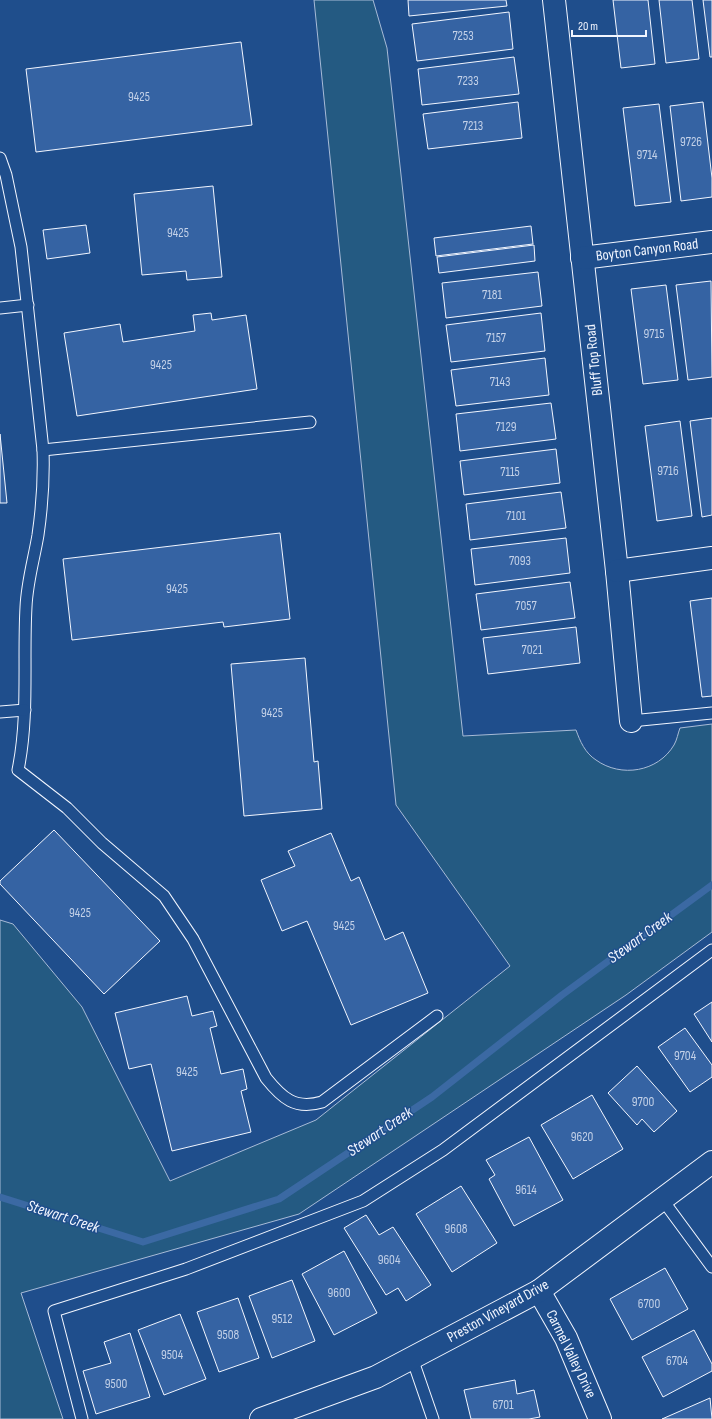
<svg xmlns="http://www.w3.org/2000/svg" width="712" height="1419" font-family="'Sofia Sans Condensed',sans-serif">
<rect width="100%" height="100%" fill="#1f4e8c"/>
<path fill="#245a82" stroke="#a8bbd7" d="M314,0H373L387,48L463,736L576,730C580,741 585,753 596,760C621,778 658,772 674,745C677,740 678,733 680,728L712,724V932L626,995L299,1214L21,1293L63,1419H0V920L13,924L82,1007L170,1181L316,1120L510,966L396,805Z"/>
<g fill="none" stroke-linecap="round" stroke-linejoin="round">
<path stroke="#3b69a3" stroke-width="7" d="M0,1197L143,1242L279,1199L432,1097L562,995L712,885"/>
</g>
<g fill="#3563a3" stroke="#f2f6ff">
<path d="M408,0H506L507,6L409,16Z"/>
<path d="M613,0H648L655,64L621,68Z"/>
<path d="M659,0H692L699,59L666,63Z"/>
<path d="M703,0H712V57H710Z"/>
<path d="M509,12L513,49L417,61L412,24Z"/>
<path d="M241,42L252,125L36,152L26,69Z"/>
<path d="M514,57L519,94L422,105L418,69Z"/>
<path d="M518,102L522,138L428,149L423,114Z"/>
<path d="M703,102L712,178V197L681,201L670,106Z"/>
<path d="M659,104L671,202L635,206L623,108Z"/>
<path d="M213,186L222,277L187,280L186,271L142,275L134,194Z"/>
<path d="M86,225L90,253L47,259L43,230Z"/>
<path d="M531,226L533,244L436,256L434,238Z"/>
<path d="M534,245L535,261L439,273L437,257Z"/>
<path d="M538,272L542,306L446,318L442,283Z"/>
<path d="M711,281L712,377L688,380L676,285Z"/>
<path d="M666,285L678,380L643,384L631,289Z"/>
<path d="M211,313L212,320L246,315L257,389L77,416L64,333L120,324L123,342L195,331L193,315Z"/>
<path d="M541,313L545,351L451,362L446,325Z"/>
<path d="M545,358L549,395L456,406L451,370Z"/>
<path d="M551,403L556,439L460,451L456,414Z"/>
<path d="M712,418V515L702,517L690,421Z"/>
<path d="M680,421L692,516L657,521L645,426Z"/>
<path d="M0,434L7,503H0Z"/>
<path d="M556,449L560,483L464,495L460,461Z"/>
<path d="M561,492L566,528L470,540L466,504Z"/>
<path d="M280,533L290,619L224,627L223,622L72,640L63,559Z"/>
<path d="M566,538L570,573L475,585L471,549Z"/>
<path d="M570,582L575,618L481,630L476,594Z"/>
<path d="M712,598V696L702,697L690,601Z"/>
<path d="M576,627L580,663L488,674L483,638Z"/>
<path d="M305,658L314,762L318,761L322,809L244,816L231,664Z"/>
<path d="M54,830L160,941L104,994L0,884V881Z"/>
<path d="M331,833L351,881L359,877L385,940L403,932L428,993L351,1025L307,921L282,931L261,880L295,866L288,851Z"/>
<path d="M187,996L192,1016L213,1011L217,1026L210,1028L221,1074L243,1069L247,1089L241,1091L251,1132L172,1151L151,1064L129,1069L115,1013Z"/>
<path d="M712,1002V1042L694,1014Z"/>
<path d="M685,1028L712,1065V1077L690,1092L658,1047Z"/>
<path d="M637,1066L677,1111L654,1132L642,1119L637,1125L608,1093Z"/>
<path d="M592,1095L623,1149L573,1179L541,1125Z"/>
<path d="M529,1137L563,1200L514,1226L489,1179L495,1175L486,1160Z"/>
<path d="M461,1186L497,1243L452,1272L416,1214Z"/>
<path d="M366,1215L379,1235L393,1227L431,1285L406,1301L398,1288L386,1295L344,1228Z"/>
<path d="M344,1251L377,1313L334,1335L302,1274Z"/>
<path d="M665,1268L688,1309L632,1340L610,1299Z"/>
<path d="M292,1280L315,1341L272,1358L249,1296Z"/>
<path d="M238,1298L259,1358L219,1372L197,1312Z"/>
<path d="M180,1314L206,1379L164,1395L138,1330Z"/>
<path d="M694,1330L712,1364V1371L663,1397L642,1357Z"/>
<path d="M130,1333L150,1397L96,1414L83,1371L111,1363L104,1342Z"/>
<path d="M515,1380L517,1394L534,1390L540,1417L529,1419H471L464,1390Z"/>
<path d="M710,1398L712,1419H662Z"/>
</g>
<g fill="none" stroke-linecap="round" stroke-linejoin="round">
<g stroke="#f2f6ff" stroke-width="13">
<g id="service">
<path d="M0,158L6,175L21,247L43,450C44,478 42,507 38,535C34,559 27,582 26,607C23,661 29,716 18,770L67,808L102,843L164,896L193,939L266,1078C282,1098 295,1110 322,1102L437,1016"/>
<path d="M0,308L28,305"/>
<path d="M43,450L310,422"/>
<path d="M0,712L25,710"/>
<path d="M631,721L712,713"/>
<path d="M662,1199L712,1267"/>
<path d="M412,1358L433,1419"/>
<path d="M82,1419L54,1311L186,1269L363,1201L443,1150L712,950"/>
</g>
</g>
<g stroke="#f2f6ff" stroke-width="24">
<g id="minor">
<path d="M554,0L617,571L631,721"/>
<path d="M582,258L712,242"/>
<path d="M617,571L712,558"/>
<path d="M539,1291L566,1338L600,1419"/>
</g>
</g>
<g stroke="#f2f6ff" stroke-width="24">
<path id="tertiary" d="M261,1419L376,1377L539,1291L712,1162"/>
</g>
<use href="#service" stroke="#1f4e8c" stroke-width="11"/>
<use href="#minor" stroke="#1f4e8c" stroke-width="22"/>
<use href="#tertiary" stroke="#1f4e8c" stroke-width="22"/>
</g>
<g text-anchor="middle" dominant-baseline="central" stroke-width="3" stroke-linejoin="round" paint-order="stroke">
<g font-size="13" fill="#c3d1e8">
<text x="463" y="36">7253</text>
<text x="468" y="81">7233</text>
<text x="139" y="97">9425</text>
<text x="473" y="126">7213</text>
<text x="691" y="142">9726</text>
<text x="647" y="155">9714</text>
<text x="178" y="233">9425</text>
<text x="492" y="295">7181</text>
<text x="654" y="334">9715</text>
<text x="496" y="338">7157</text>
<text x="161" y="365">9425</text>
<text x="500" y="382">7143</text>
<text x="506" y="427">7129</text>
<text x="668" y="471">9716</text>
<text x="510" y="472">7115</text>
<text x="516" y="516">7101</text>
<text x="520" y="561">7093</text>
<text x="177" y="589">9425</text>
<text x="526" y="606">7057</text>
<text x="532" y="650">7021</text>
<text x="272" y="713">9425</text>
<text x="80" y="913">9425</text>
<text x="344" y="926">9425</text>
<text x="685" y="1056">9704</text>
<text x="187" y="1072">9425</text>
<text x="643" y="1102">9700</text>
<text x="582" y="1137">9620</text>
<text x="526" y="1190">9614</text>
<text x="456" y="1229">9608</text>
<text x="389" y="1260">9604</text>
<text x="339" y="1293">9600</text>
<text x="649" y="1304">6700</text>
<text x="282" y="1319">9512</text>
<text x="228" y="1335">9508</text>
<text x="172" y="1355">9504</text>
<text x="677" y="1361">6704</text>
<text x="116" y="1384">9500</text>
<text x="503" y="1405">6701</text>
</g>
<g font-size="15" fill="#f2f6ff" stroke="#1f4e8c">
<text transform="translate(647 250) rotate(-7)">Boyton Canyon Road</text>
<text transform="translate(594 360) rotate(-96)">Bluff Top Road</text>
<text transform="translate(498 1311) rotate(-29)">Preston Vineyard Drive</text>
<text transform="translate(571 1354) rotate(64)">Carmel Valley Drive</text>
</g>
<g font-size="16" font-style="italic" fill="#f2f6ff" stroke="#1f4e8c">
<text transform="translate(640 938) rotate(-36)">Stewart Creek</text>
<text transform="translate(380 1132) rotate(-34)">Stewart Creek</text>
<text transform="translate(63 1217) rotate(18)">Stewart Creek</text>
</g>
</g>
<path d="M572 30v6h74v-6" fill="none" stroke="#f2f6ff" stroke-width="2"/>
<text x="578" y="30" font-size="12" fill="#f2f6ff" stroke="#1f4e8c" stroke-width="3" paint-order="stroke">20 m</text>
</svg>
